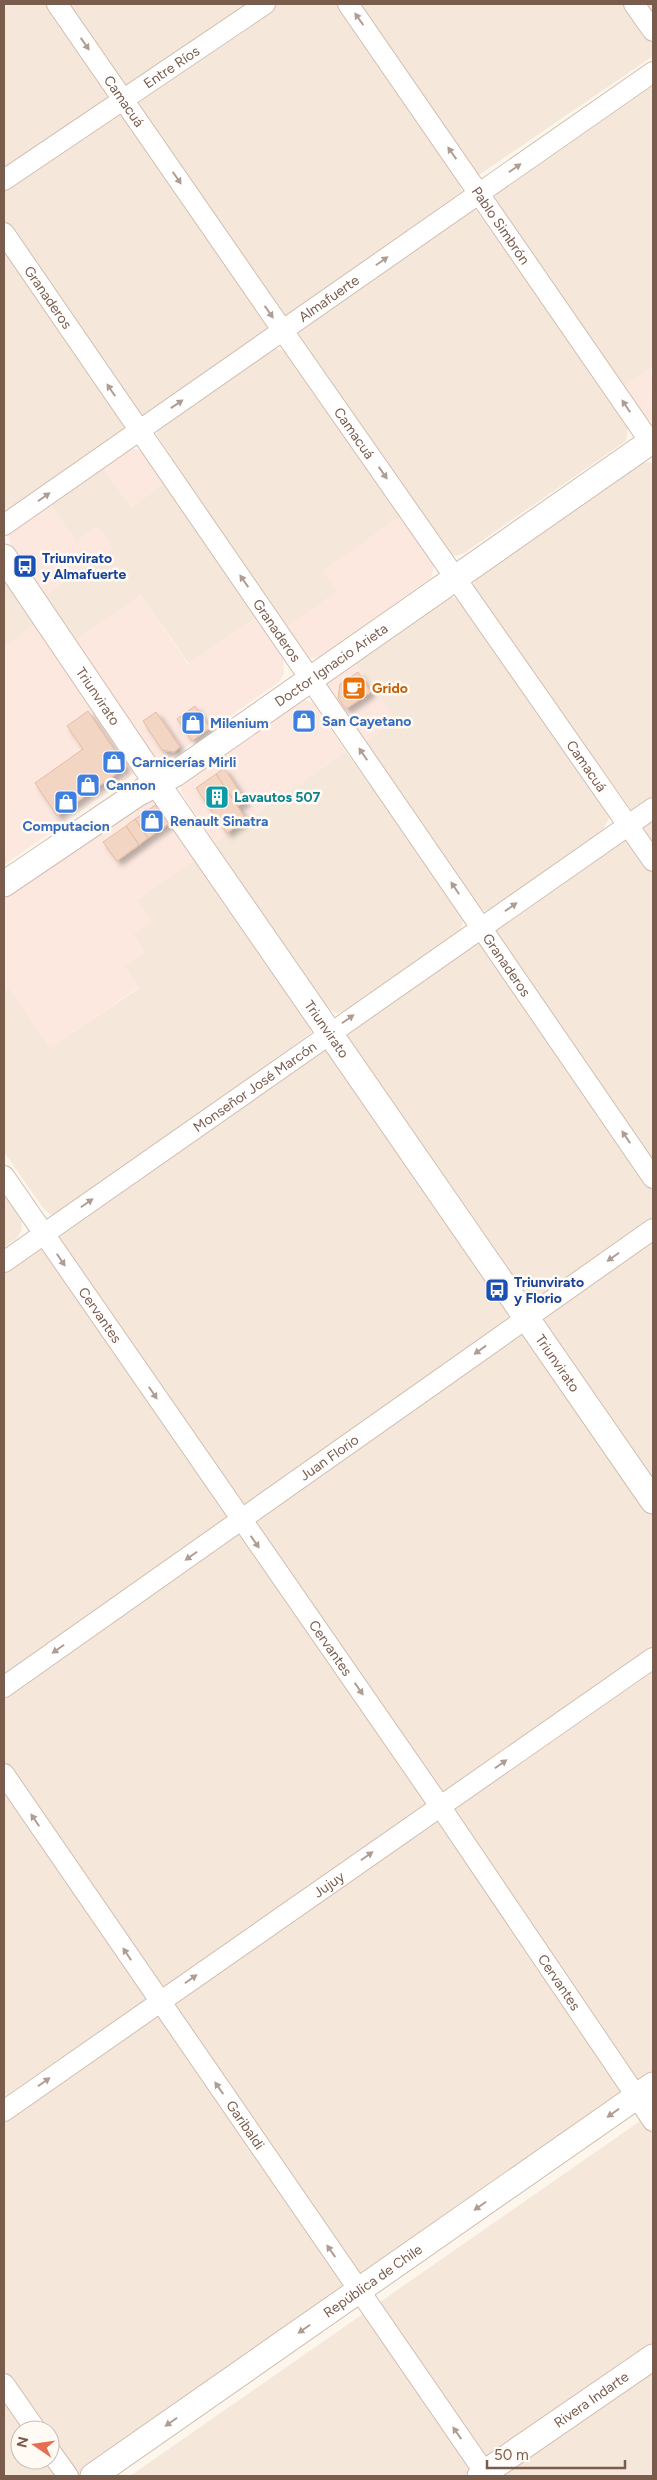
<svg xmlns="http://www.w3.org/2000/svg" width="657" height="2480" font-family="Figtree,sans-serif">
<defs>
<filter id="shadow"><feDropShadow dx="4.5" dy="4.5" stdDeviation="2.5" flood-color="#0004"/></filter>
</defs>
<rect width="100%" height="100%" fill="#fdf6ec"/>
<g fill="#f5e8da" fill-rule="evenodd">
<path d="M4,4H653V56L460,188L629,421L626,441L464,553L456,556L449,554L286,319L4,514Z"/>
<path d="M653,80V371L651,368L622,388L496,205L495,198L497,190Z"/>
<path d="M273,348L287,352L402,516L323,570L337,592L284,628L157,435V427Z"/>
<path d="M649,462L653,464V2079L83,2476H4V1273L644,827L475,592L473,586L476,579L641,463ZM20,2430H50V2460H20Z"/>
<path d="M101,464L131,507L164,484L257,617L189,664L141,595L74,641L45,596L113,548L76,542L48,501Z"/>
<path d="M4,568L40,621L4,647Z"/>
<path d="M447,596L461,600L607,811L609,818L602,832L492,909L484,911L476,906L364,743L353,659Z"/>
<path d="M346,752L463,913L464,920L458,935L344,1012L336,1013L325,1006L214,842Z"/>
<path d="M201,856L313,1026L311,1033L63,1212L52,1216L43,1208L4,1152V991L9,988L51,1048L139,988L124,966L145,952L133,934L137,900Z"/>
<path d="M4,1189L20,1212L22,1221L21,1231L17,1238L4,1247Z"/>
<path d="M653,2112V2476H130Z"/>
</g>
<g fill="#fde8e0">
<path d="M651,368L653,420L650,421L641,416L622,388Z"/>
<path d="M123,448L136,449L142,452L164,484L131,507L101,464Z"/>
<path d="M48,501L76,541L98,526L113,548L45,596L11,546L8,532Z"/>
<path d="M402,516L434,564L431,578L319,657L311,658L303,656L284,628L337,592L322,570Z"/>
<path d="M141,595L188,664L257,617L283,655L284,674L279,682L167,760L153,756L74,641Z"/>
<path d="M40,621L135,773L4,865V647Z"/>
<path d="M353,659L396,721L364,743L326,688L328,679Z"/>
<path d="M301,699L312,702L346,752L214,842L181,792V785Z"/>
<path d="M155,794L201,856L137,900L152,922L133,934L145,952L125,966L139,987L50,1049L9,988L4,991V896L148,795Z"/>
</g>
<g fill="#f3d5c3" stroke="#e6bba3" filter="url(#shadow)">
<path d="M358,672L371,692L346,709L338,698L340,684Z"/>
<path d="M195,706L210,728L192,741L177,719Z"/>
<path d="M88,711L126,767L57,816L35,783L83,749L67,726Z"/>
<path d="M156,712L180,747L174,752L162,750L143,721Z"/>
<path d="M224,768L246,801L238,806L216,774Z"/>
<path d="M216,774L246,819L227,833L196,788Z"/>
<path d="M157,804L170,823L148,838L135,819Z"/>
<path d="M135,819L148,838L139,845L126,826Z"/>
<path d="M126,826L139,845L117,861L103,842Z"/>
</g>
<g fill="none" stroke-linecap="round" stroke-linejoin="round">
<g stroke="#d1beb0" stroke-width="22">
<g id="minor">
<path id="s1" d="M57,4L283,331L653,861"/>
<path id="s2" d="M348,4L653,446"/>
<path d="M634,4L653,31"/>
<path id="s3" d="M4,180L265,4"/>
<path id="s4" d="M4,233L653,1178"/>
<path id="s5" d="M4,525L653,72"/>
<path id="s6" d="M4,1176L440,1806L653,2121"/>
<path id="s7" d="M4,1262L653,808"/>
<path id="s8" d="M4,1687L653,1229"/>
<path id="s9" d="M4,1774L487,2476"/>
<path id="s10" d="M4,2111L653,1658"/>
<path d="M4,2384L36,2430"/>
<path d="M50,2451L68,2476"/>
</g>
</g>
<g stroke="#d1beb0" stroke-width="27">
<g id="tertiary">
<path id="s11" d="M4,557L156,782L653,1501"/>
<path id="s12" d="M4,884L137,794L175,774L653,440"/>
<path id="s13" d="M93,2476L653,2085"/>
<path id="s14" d="M480,2476L653,2357"/>
</g>
</g>
<use href="#minor" stroke="#fff" stroke-width="20"/>
<use href="#tertiary" stroke="#fff" stroke-width="25"/>
</g>
<defs><path id="oneway-solid" d="M-6-.8H1V-3.2L6.5 0L1 3.2V.8H-6Z" transform="scale(1.25)"/></defs>
<g fill="#af9d94">
<use href="#oneway-solid" transform="translate(359 19) rotate(-125)"/>
<use href="#oneway-solid" transform="translate(85 44) rotate(55)"/>
<use href="#oneway-solid" transform="translate(452 153) rotate(-125)"/>
<use href="#oneway-solid" transform="translate(515 168) rotate(-35)"/>
<use href="#oneway-solid" transform="translate(177 178) rotate(55)"/>
<use href="#oneway-solid" transform="translate(382 261) rotate(-35)"/>
<use href="#oneway-solid" transform="translate(269 312) rotate(55)"/>
<use href="#oneway-solid" transform="translate(111 390) rotate(-124)"/>
<use href="#oneway-solid" transform="translate(177 404) rotate(-34)"/>
<use href="#oneway-solid" transform="translate(626 406) rotate(-124)"/>
<use href="#oneway-solid" transform="translate(383 473) rotate(55)"/>
<use href="#oneway-solid" transform="translate(44 497) rotate(-35)"/>
<use href="#oneway-solid" transform="translate(244 581) rotate(-125)"/>
<use href="#oneway-solid" transform="translate(363 754) rotate(-124)"/>
<use href="#oneway-solid" transform="translate(455 888) rotate(-124)"/>
<use href="#oneway-solid" transform="translate(511 907) rotate(-35)"/>
<use href="#oneway-solid" transform="translate(348 1019) rotate(-35)"/>
<use href="#oneway-solid" transform="translate(626 1137) rotate(-124)"/>
<use href="#oneway-solid" transform="translate(87 1203) rotate(-35)"/>
<use href="#oneway-solid" transform="translate(613 1257) rotate(145)"/>
<use href="#oneway-solid" transform="translate(61 1260) rotate(56)"/>
<use href="#oneway-solid" transform="translate(480 1350) rotate(144)"/>
<use href="#oneway-solid" transform="translate(153 1393) rotate(56)"/>
<use href="#oneway-solid" transform="translate(255 1542) rotate(55)"/>
<use href="#oneway-solid" transform="translate(191 1556) rotate(145)"/>
<use href="#oneway-solid" transform="translate(58 1649) rotate(145)"/>
<use href="#oneway-solid" transform="translate(359 1689) rotate(55)"/>
<use href="#oneway-solid" transform="translate(501 1764) rotate(-35)"/>
<use href="#oneway-solid" transform="translate(35 1820) rotate(-124)"/>
<use href="#oneway-solid" transform="translate(367 1856) rotate(-35)"/>
<use href="#oneway-solid" transform="translate(127 1954) rotate(-124)"/>
<use href="#oneway-solid" transform="translate(191 1979) rotate(-35)"/>
<use href="#oneway-solid" transform="translate(44 2082) rotate(-35)"/>
<use href="#oneway-solid" transform="translate(219 2088) rotate(-125)"/>
<use href="#oneway-solid" transform="translate(613 2113) rotate(145)"/>
<use href="#oneway-solid" transform="translate(480 2206) rotate(145)"/>
<use href="#oneway-solid" transform="translate(331 2251) rotate(-125)"/>
<use href="#oneway-solid" transform="translate(304 2329) rotate(145)"/>
<use href="#oneway-solid" transform="translate(171 2422) rotate(145)"/>
<use href="#oneway-solid" transform="translate(457 2433) rotate(-125)"/>
</g>
<defs>
<g id="bus-square" transform="scale(1.25)"><rect x="-9" y="-9" width="18" height="18" rx="4" fill="#1a4fb4" stroke="#fffaf3"/><path d="M-5-6H5V4H4V6H2V4H-2V6H-4V4H-5ZM-3.5-4V0h7V-4ZM-3.5 1.2v1.5H-2V1.2ZM2 1.2v1.5H3.5V1.2Z" fill="#fff"/></g>
<g id="cafe-square" transform="scale(1.25)"><rect x="-9" y="-9" width="18" height="18" rx="4" fill="#e8710a" stroke="#fffaf3"/><path d="M-5.5-4.5H6V0H3Q3 3.5 0 3.5H-2.5Q-5.5 3.5-5.5 0ZM3-3.2v2h1.7v-2ZM-6 4.5H4V6H-6Z" fill="#fff"/></g>
<g id="shop-square" transform="scale(1.25)"><rect x="-9" y="-9" width="18" height="18" rx="4" fill="#3f7fe0" stroke="#fffaf3"/><path d="M-5-2.5h2.3a2.7 3.5 0 0 1 5.4 0H5L5.5 6h-11ZM-1.5-2.5h3a1.5 2.3 0 0 0-3 0Z" fill="#fff"/></g>
<g id="building-square" transform="scale(1.25)"><rect x="-9" y="-9" width="18" height="18" rx="4" fill="#0f9aa8" stroke="#fffaf3"/><path d="M-4-6H4V6H1V3H-1V6H-4ZM-2.5-4.3h1.7v1.8h-1.7ZM.8-4.3h1.7v1.8H.8ZM-2.5-1h1.7V.8h-1.7ZM.8-1h1.7V.8H.8Z" fill="#fff"/></g>
</defs>
<g fill-rule="evenodd">
<use href="#bus-square" x="25" y="566"/>
<use href="#cafe-square" x="354" y="688"/>
<use href="#shop-square" x="304" y="721"/>
<use href="#shop-square" x="193" y="723"/>
<use href="#shop-square" x="114" y="762"/>
<use href="#shop-square" x="88" y="785"/>
<use href="#building-square" x="217" y="797"/>
<use href="#shop-square" x="66" y="802"/>
<use href="#shop-square" x="152" y="821"/>
<use href="#bus-square" x="497" y="1290"/>
</g>
<g text-anchor="middle" dominant-baseline="central" stroke-width="5" stroke-linejoin="round" paint-order="stroke">
<g font-size="14" fill="#7a5c4d" stroke="#fffaf3">
<text stroke="none"><textPath href="#s3" startOffset="202">Entre Ríos</textPath></text>
<text stroke="none"><textPath href="#s1" startOffset="118">Camacuá</textPath></text>
<text stroke="none"><textPath href="#s2" startOffset="269">Pablo Simbrón</textPath></text>
<text stroke="none"><textPath href="#s4" startOffset="78">Granaderos</textPath></text>
<text stroke="none"><textPath href="#s5" startOffset="396">Almafuerte</textPath></text>
<text stroke="none"><textPath href="#s1" startOffset="522">Camacuá</textPath></text>
<text stroke="none"><textPath href="#s4" startOffset="482">Granaderos</textPath></text>
<text stroke="none"><textPath href="#s12" startOffset="394">Doctor Ignacio Arieta</textPath></text>
<text stroke="none"><textPath href="#s11" startOffset="168">Triunvirato</textPath></text>
<text stroke="none"><textPath href="#s1" startOffset="928">Camacuá</textPath></text>
<text stroke="none"><textPath href="#s4" startOffset="888">Granaderos</textPath></text>
<text stroke="none"><textPath href="#s11" startOffset="572">Triunvirato</textPath></text>
<text stroke="none"><textPath href="#s7" startOffset="306">Monseñor José Marcón</textPath></text>
<text stroke="none"><textPath href="#s6" startOffset="169">Cervantes</textPath></text>
<text stroke="none"><textPath href="#s11" startOffset="978">Triunvirato</textPath></text>
<text stroke="none"><textPath href="#s8" startOffset="398">Juan Florio</textPath></text>
<text stroke="none"><textPath href="#s6" startOffset="574">Cervantes</textPath></text>
<text stroke="none"><textPath href="#s10" startOffset="396">Jujuy</textPath></text>
<text stroke="none"><textPath href="#s6" startOffset="979">Cervantes</textPath></text>
<text stroke="none"><textPath href="#s9" startOffset="426">Garibaldi</textPath></text>
<text stroke="none"><textPath href="#s13" startOffset="341">República de Chile</textPath></text>
<text stroke="none"><textPath href="#s14" startOffset="135">Rivera Indarte</textPath></text>
</g>
<g font-size="14" font-weight="bold" fill="#164399" stroke="#fffaf3" text-anchor="start">
<text x="42" y="558">Triunvirato<tspan x="42" dy="16">y Almafuerte</tspan></text>
<text x="514" y="1282">Triunvirato<tspan x="514" dy="16">y Florio</tspan></text>
</g>
<g font-size="14" font-weight="bold" fill="#c56008" stroke="#fffaf3" text-anchor="start">
<text x="372" y="688">Grido</text>
</g>
<g font-size="14" font-weight="bold" fill="#366cbe" stroke="#fffaf3" text-anchor="start">
<text x="322" y="721">San Cayetano</text>
<text x="210" y="723">Milenium</text>
<text x="132" y="762">Carnicerías Mirli</text>
<text x="106" y="785">Cannon</text>
<text x="170" y="821">Renault Sinatra</text>
<text x="66" y="826" text-anchor="middle">Computacion</text>
</g>
<g font-size="14" font-weight="bold" fill="#0d838f" stroke="#fffaf3" text-anchor="start">
<text x="234" y="797">Lavautos 507</text>
</g>
</g>
<rect width="657" height="2480" fill="none" stroke="#7a5c4d" stroke-width="10"/>
<g transform="translate(35 2445) rotate(283)"><circle r="24" fill="#fffaf3" stroke="#cabbb1"/>
<path d="M0-4L9 19L0 12L-9 19Z" fill="#e76f51"/>
<text y="-8" font-size="14" font-weight="bold" text-anchor="middle" fill="#7a5c4d">N</text>
</g>
<path d="M487 2460v8h138v-8" fill="none" stroke="#7a5c4d" stroke-width="2.5"/>
<text x="494" y="2460" font-size="15" fill="#7a5c4d" stroke="#fffaf3" stroke-width="4" paint-order="stroke">50 m</text>
</svg>
